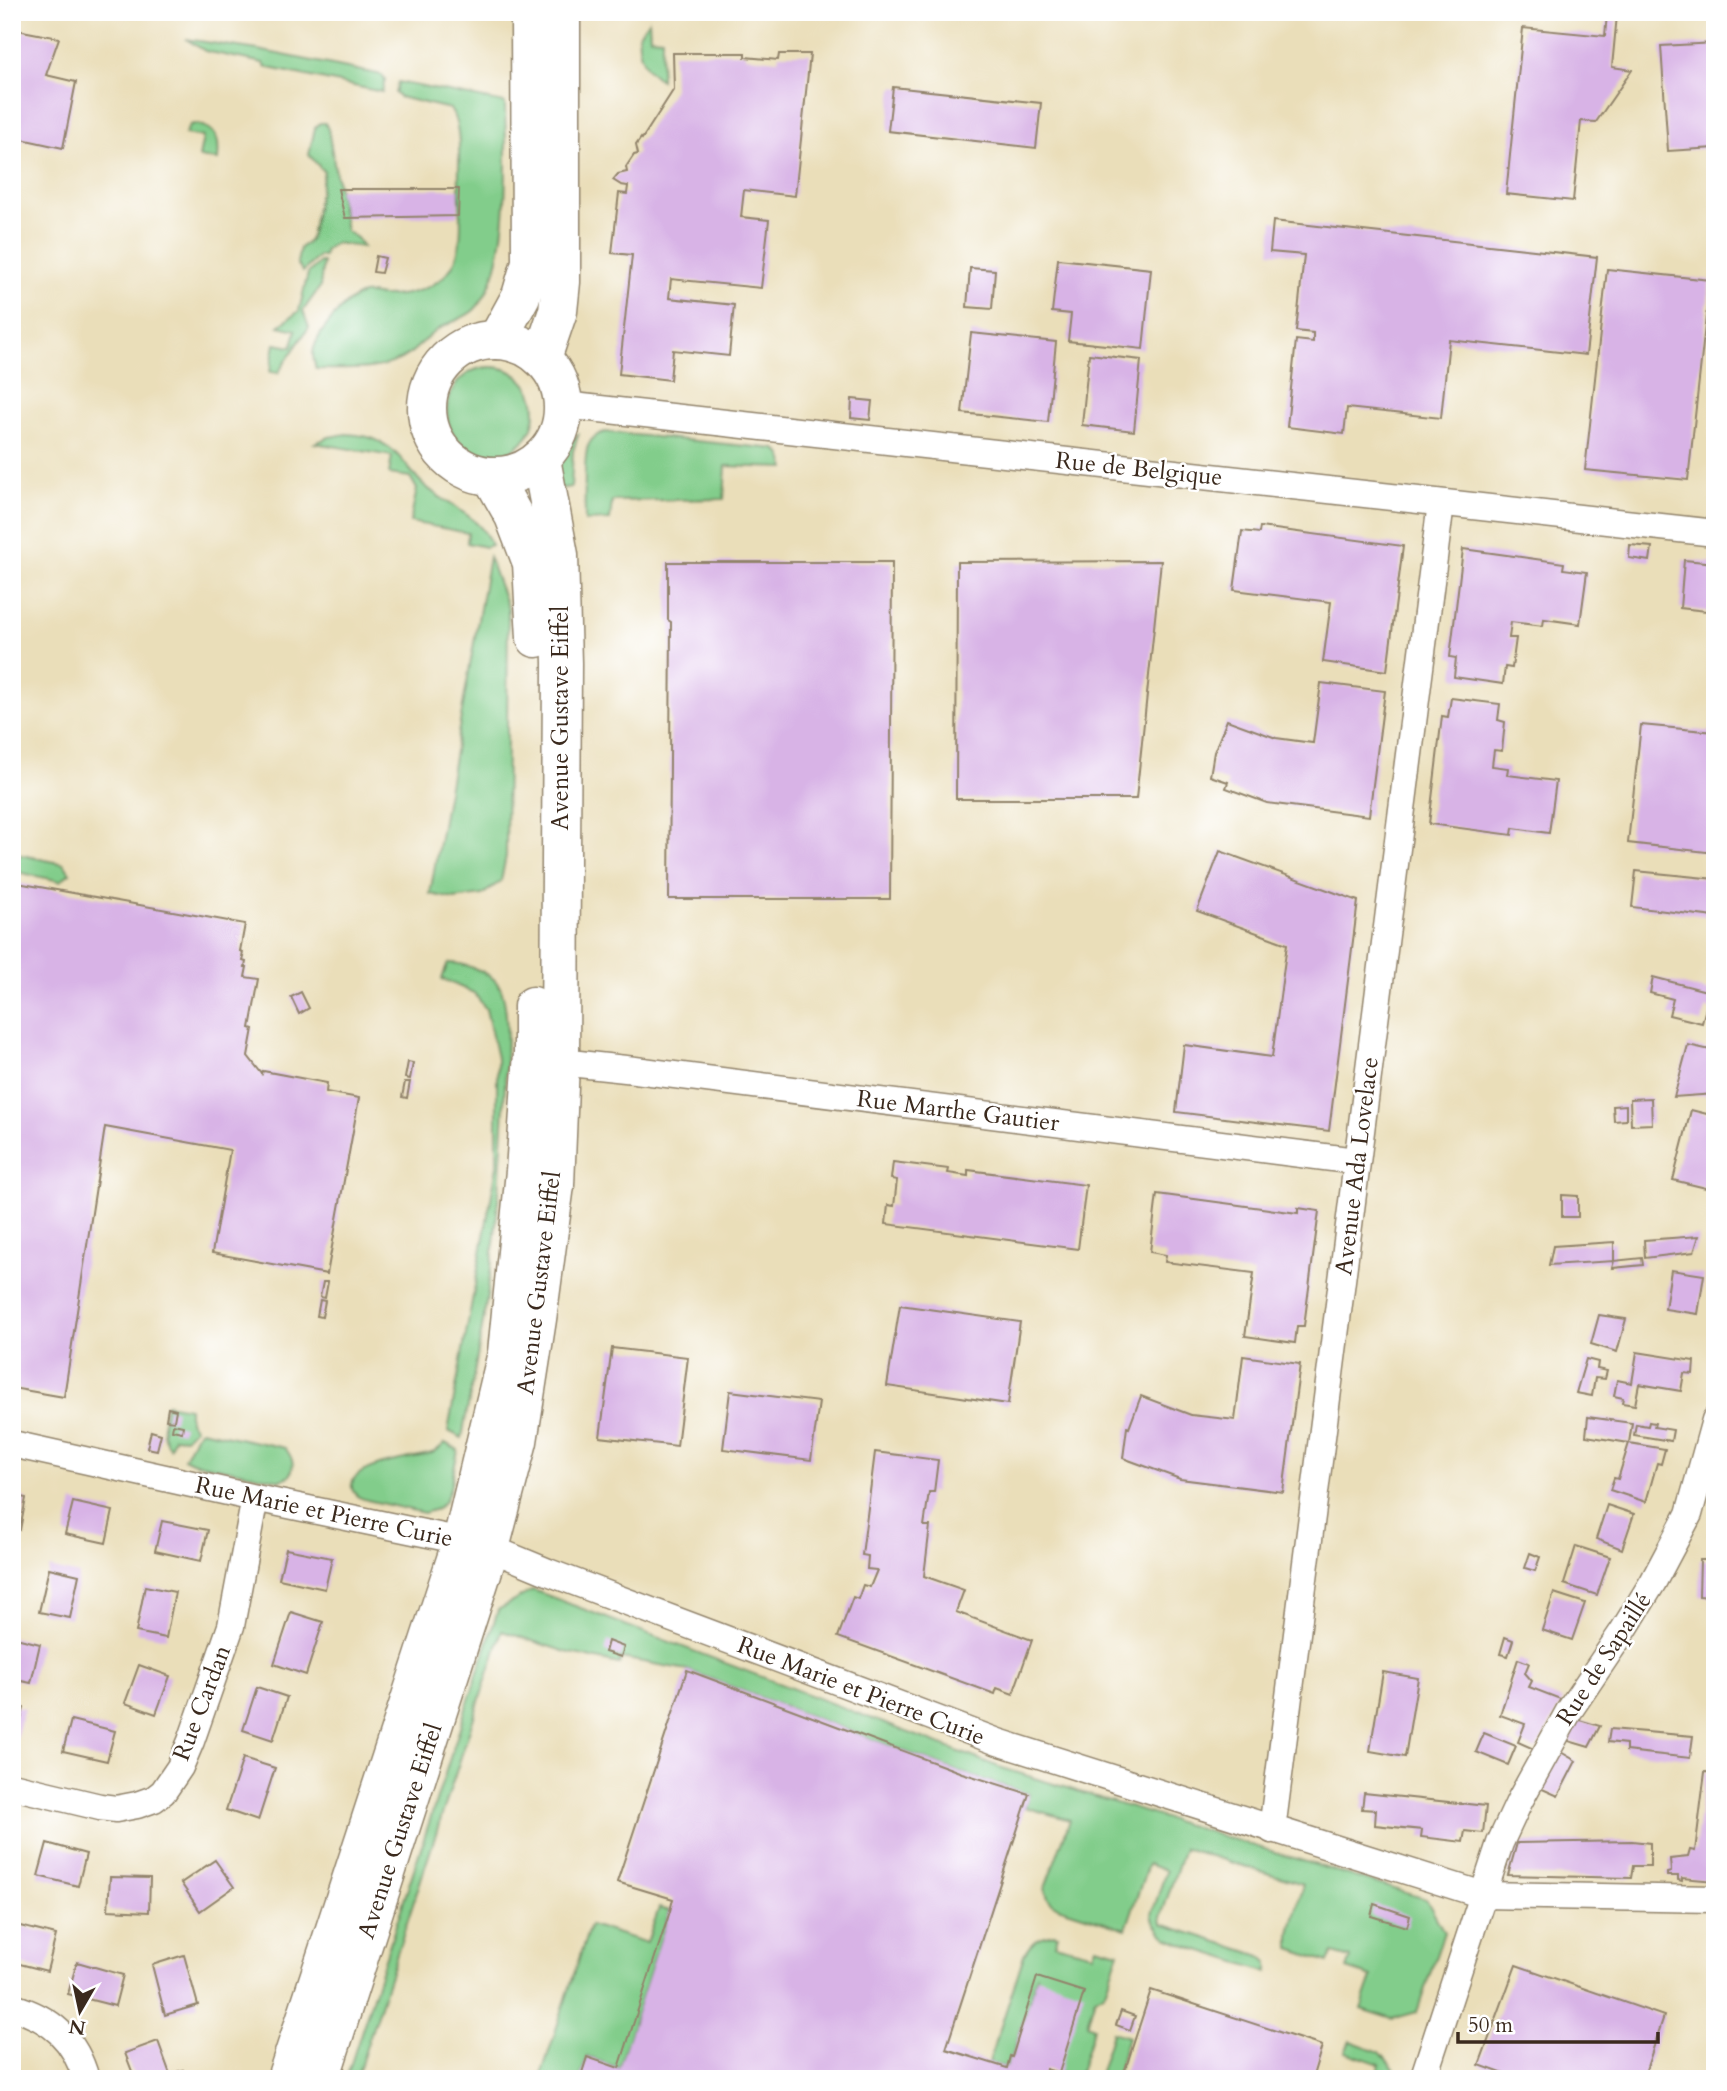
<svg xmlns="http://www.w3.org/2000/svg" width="1727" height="2091" font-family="Cardo,serif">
<rect width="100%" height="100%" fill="#fff"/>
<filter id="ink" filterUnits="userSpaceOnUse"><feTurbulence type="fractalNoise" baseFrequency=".0143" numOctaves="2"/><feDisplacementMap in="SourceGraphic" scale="14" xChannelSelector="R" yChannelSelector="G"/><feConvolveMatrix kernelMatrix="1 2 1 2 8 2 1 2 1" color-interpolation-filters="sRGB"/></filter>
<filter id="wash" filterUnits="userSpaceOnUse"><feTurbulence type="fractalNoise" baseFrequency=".00686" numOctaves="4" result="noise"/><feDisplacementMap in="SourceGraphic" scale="28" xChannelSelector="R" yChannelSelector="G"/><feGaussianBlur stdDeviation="1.57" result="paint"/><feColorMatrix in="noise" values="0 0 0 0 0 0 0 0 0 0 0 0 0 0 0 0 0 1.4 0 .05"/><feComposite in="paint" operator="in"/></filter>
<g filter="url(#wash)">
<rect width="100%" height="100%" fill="#eadeb9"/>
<g fill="#82cd8b" stroke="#5e7c54" stroke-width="2">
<path d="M649,20L650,37L662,38L661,80C644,71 637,52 639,34Z"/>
<path d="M186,39L258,50L382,75L385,79L382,92L265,67L263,63L205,51Z"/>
<path d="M398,82L505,103C506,154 513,272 474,310C464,319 449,322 437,330C426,337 419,347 409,354C383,373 347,369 316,369C315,365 313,358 313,354C314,336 346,298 363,294C370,293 378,296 385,296C412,296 446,286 456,258C464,238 460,204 459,183C458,160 463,128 450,109L399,97L395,93Z"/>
<path d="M320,123H325L328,129L346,231L357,238L363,247L335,243L325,250L324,256H319L303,272L297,263L300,248L310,240L324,172L309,155L315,128Z"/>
<path d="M195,124C218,128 220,140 218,160L199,157L203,137L185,134L190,125Z"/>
<path d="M320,262H323L320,287L303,311L309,327L278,373L270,372L275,344L292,347L296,330L279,326L299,311L308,273Z"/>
<path d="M567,335L572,339L573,345L572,374L581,393C569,387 561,378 557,364Z"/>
<circle cx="491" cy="411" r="44"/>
<path d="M605,432L776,449L782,455L785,468L726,466L724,499L612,501L610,520L585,521C585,505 583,458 588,446C591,438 597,434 605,432Z"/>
<path d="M579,433L573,451L571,487L556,489C556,456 556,456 579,433Z"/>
<path d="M346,434C359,435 371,436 382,443C399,452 407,468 420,481C441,504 480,513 491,545L485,547L467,543L468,533L410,522L417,489L410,477L389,474L392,456L315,443L329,437Z"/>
<path d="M489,557L508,609L506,856L501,881L482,895L454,899L430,894Z"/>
<path d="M12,853L64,864L70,873L60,881L12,871Z"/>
<path d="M450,963C464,963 490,972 498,984C511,1002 506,1061 505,1084C502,1148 499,1212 490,1275C483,1330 472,1384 462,1438L448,1431L497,1166V1058L486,1009L474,993L442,979L447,965Z"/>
<path d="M166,1404L189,1408V1421L195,1428L185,1438L174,1437L170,1448C158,1435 164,1419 166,1404Z"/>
<path d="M201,1430L285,1448C293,1458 295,1465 290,1476L280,1480L192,1462L184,1458L195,1436Z"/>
<path d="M445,1443L458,1450L450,1489L445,1501L437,1509L424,1513L367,1500C361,1498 356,1497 353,1491C342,1464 417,1459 432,1453C437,1451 441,1447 445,1443Z"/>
<path d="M533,1590L999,1767L1426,1899L1444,1932L1417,2012L1392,2019L1361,2009L1372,1977L1347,1969L1351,1958L1333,1953L1328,1962L1290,1949V1933L1303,1884L1184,1848L1161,1917L1162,1924L1261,1956L1268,1962V1972L1184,1945L1167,1938L1161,1932L1154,1922L1152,1914L1166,1871L1148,1864L1126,1929L1058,1907C1049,1902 1047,1898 1045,1888L1070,1820L1025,1807L1029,1794L962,1773L687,1670L621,1658L619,1664L566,1652L502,1631L356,2079H346L498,1610Z"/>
<path d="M659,1908L670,1911L619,2068L587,2057L580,2079H540L590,1925L647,1943Z"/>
<path d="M1054,1934L1058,1935L1055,1944L1093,1954L1096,1946L1119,1952L1104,1994L1095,1997L1087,2024L1094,2027L1078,2079L1059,2073L1037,1977L1012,2057H1010L1007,2068L989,2063L1024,1955C1031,1942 1039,1936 1054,1934Z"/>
<path d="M1112,2032L1128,2037L1115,2079H1098Z"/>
<path d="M1350,2041L1380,2052L1398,2073L1396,2079H1375L1380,2064L1345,2052Z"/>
</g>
<g id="blocks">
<g fill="#d8b3e6">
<path d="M1607,14L1617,15L1612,67L1632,70L1596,122L1581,121L1573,201L1506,194L1523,28L1605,36Z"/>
<path d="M12,29L59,38L46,75L76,82L63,148L12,137Z"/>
<path d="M1715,43V148L1668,151L1661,46Z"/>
<path d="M673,53H745V57L778,60L779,54H810L795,196L744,190L741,217L769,220L761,288L671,279L669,298L734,305L729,356L673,350L670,380L619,374L632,255L612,253L619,193L627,194L628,186L621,185L613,180L618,174L627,172L626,167L634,155L638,154L636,145L641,138L642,139L674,89Z"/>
<path d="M893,87L1041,103L1036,148L888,131Z"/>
<path d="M338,189H459L458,216L345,218Z"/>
<path d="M1273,221L1597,257L1586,355L1449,340L1441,418L1347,408L1344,434L1287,427L1296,340L1313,342V333L1296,331L1304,255L1270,252Z"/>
<path d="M376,256L385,258L381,273L373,272Z"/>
<path d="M1058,259L1151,269L1143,349L1068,341L1071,314L1052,312Z"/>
<path d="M970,268L995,270L992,309L967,307Z"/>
<path d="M1607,269L1710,280L1688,480L1585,470Z"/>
<path d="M971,333L1056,342L1048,422L962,413Z"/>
<path d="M1089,354L1141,360L1134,431L1082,425Z"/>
<path d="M852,399L872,401L870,420L851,418Z"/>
<path d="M1260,527L1403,546L1387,671L1323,662L1331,602L1234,590L1242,531L1259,533Z"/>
<path d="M1630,545L1652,547L1650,561L1629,558Z"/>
<path d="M1463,549L1564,563L1563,569L1587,572L1580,624L1544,619L1543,626L1511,622L1509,638H1516L1512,668L1505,667L1503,684L1454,677L1456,658L1450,657Z"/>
<path d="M1684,560L1715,563V612L1680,608Z"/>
<path d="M1161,561L1136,799H956L957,562Z"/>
<path d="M668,562H892L890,899H669L671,622L668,620Z"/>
<path d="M1321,683L1385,691L1369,816L1267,803L1226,788L1228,782L1210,776L1214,752L1227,720L1276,738L1313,743Z"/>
<path d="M1451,698L1500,704L1498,720L1505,722L1502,751L1494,750L1492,766L1508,768L1507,775L1556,781L1549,833L1513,828L1512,835L1429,824L1442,716L1448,717Z"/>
<path d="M1641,725L1715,732V853L1628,843Z"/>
<path d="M1220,851L1358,901L1329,1131L1176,1112L1184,1045L1272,1057L1287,944L1197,911Z"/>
<path d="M1636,871L1715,879V917L1632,907Z"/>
<path d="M12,882L245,924L240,951L243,952L242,957H244L243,961L246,962L245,967H247L245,977L259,979L250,1028L253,1029L248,1056L262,1074L263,1071L327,1083L326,1092L359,1098L327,1274L212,1253L230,1150L105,1127L64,1397L12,1388Z"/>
<path d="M1714,975L1715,1011L1706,1008L1702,1023L1669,1015L1673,999L1650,993L1653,977L1710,992Z"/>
<path d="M301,992L309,1008L299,1014L291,997Z"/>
<path d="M1688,1045L1715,1051V1094L1674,1097Z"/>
<path d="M408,1062L413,1063L410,1079L405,1078Z"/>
<path d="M405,1082H410L407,1098L402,1097Z"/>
<path d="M1651,1098L1652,1124L1631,1125L1630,1099Z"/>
<path d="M1626,1105V1120L1614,1121L1613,1106Z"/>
<path d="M1691,1110L1715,1116V1172L1710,1189L1673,1180Z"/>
<path d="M893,1162L949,1169L948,1173L968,1176V1170L1086,1185L1078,1249L886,1224L888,1205L894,1206L897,1180L891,1179Z"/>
<path d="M1157,1194L1298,1213V1208L1319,1211L1304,1326H1297L1295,1343L1245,1336L1254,1273L1165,1262L1166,1255L1150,1252Z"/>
<path d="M1562,1195L1578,1196V1217H1562Z"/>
<path d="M1699,1236L1694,1252L1645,1258L1644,1240Z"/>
<path d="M1614,1242V1261L1642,1258L1643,1265L1612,1268L1614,1261L1549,1265L1553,1246Z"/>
<path d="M1671,1270L1704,1275L1698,1314L1665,1309Z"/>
<path d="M323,1282H328L325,1298L320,1297Z"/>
<path d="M320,1300L325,1301L322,1317L317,1316Z"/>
<path d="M900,1305L1020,1322L1008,1404L887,1386Z"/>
<path d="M1599,1315L1626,1319L1617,1352L1591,1344Z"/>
<path d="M612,1348L688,1357L677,1446L600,1437Z"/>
<path d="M1637,1352L1694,1361L1693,1374L1684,1373L1681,1391L1639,1384L1635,1405L1622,1403L1623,1398L1614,1396L1617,1380L1632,1383Z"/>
<path d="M1243,1356L1300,1364L1283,1492L1180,1479L1123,1458L1127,1427L1129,1428L1141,1396L1191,1415L1235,1420Z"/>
<path d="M1586,1359L1598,1362L1597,1369L1607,1371L1605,1379L1595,1378L1592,1396L1576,1393Z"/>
<path d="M730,1391L819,1402L811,1460L723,1449Z"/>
<path d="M168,1408L176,1410L174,1421L166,1420Z"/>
<path d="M1588,1417L1632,1423L1629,1443L1586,1436Z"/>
<path d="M1649,1422L1655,1423L1654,1427L1673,1430L1671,1441L1634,1435L1636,1424L1648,1426Z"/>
<path d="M173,1424L183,1426L182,1432L172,1430Z"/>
<path d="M151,1431L161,1434L157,1450L147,1448Z"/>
<path d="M1629,1443L1665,1449L1661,1464L1657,1463L1646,1502L1610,1490L1614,1478L1618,1479Z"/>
<path d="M875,1452L938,1460L934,1492H929L924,1526H930L924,1576L964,1590L956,1612L1032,1640L1013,1694L997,1688L995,1694L838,1637L853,1597L858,1599L863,1585L870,1587L877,1570L867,1569L868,1556L862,1555Z"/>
<path d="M12,1495L26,1498L20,1530L12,1528Z"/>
<path d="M73,1502L113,1511L106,1543L65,1534Z"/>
<path d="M1607,1505L1634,1514L1622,1549L1596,1539Z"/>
<path d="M162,1521L208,1530L201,1561L155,1551Z"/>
<path d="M1576,1546L1610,1557L1597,1595L1564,1584Z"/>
<path d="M286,1549L332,1558L325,1589L279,1579Z"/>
<path d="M1530,1553L1540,1557L1535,1571L1525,1568Z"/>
<path d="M1700,1560H1715V1597L1699,1596Z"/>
<path d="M49,1568L79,1575L70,1618L39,1612Z"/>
<path d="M145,1586L175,1592L166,1638L136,1632Z"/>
<path d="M1554,1593L1585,1603L1572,1640L1542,1630Z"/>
<path d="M291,1612L323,1622L306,1675L274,1664Z"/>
<path d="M12,1637L40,1644L31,1683L12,1679Z"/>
<path d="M1505,1637L1513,1640L1508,1656L1500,1654Z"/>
<path d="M608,1641L624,1647L621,1657L605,1652Z"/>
<path d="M1518,1659L1529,1663L1525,1673L1532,1681L1529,1687L1563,1700L1536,1750L1518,1742L1525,1724L1500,1715Z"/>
<path d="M139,1665L170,1676L156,1714L125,1703Z"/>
<path d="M687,1670L962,1773L1029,1794L946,2049L1007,2068L1010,2056L1012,2057L1037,1977L1084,1992L1059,2073L1046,2069L1044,2079L1030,2075L1029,2079H580L587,2057L619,2068L670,1911L673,1899L617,1882Z"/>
<path d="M1383,1672L1418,1678L1405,1757L1370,1751Z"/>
<path d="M257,1687L287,1697L273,1740L243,1730Z"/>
<path d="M12,1705L24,1708L16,1739L12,1738Z"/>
<path d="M1576,1719L1600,1726L1589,1747L1565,1740Z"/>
<path d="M71,1720L115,1731L107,1761L63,1751Z"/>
<path d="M1610,1729L1693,1736L1690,1758L1626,1751V1744L1608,1742Z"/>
<path d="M1484,1733L1516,1746L1508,1765L1476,1752Z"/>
<path d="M1559,1751L1576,1761L1558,1796L1540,1788Z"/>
<path d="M243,1758L275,1768L258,1821L226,1810Z"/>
<path d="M1705,1772L1715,1773V1881L1682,1878V1881L1678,1880V1876H1667V1873L1671,1872L1670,1859L1688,1857L1690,1850L1695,1851Z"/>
<path d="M1364,1793L1486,1806L1483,1833L1465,1831L1463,1842L1421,1837L1422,1830L1375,1825L1376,1810L1362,1809Z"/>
<path d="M12,1833L20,1835L13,1861H12Z"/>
<path d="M1632,1841L1650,1843V1866H1633L1631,1878L1508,1875L1517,1843Z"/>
<path d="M47,1843L86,1854L78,1886L38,1876Z"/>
<path d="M215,1860L234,1887L200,1911L181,1883Z"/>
<path d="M110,1877L150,1878L149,1912L108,1910Z"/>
<path d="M1374,1904L1410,1916L1407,1927L1371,1916Z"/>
<path d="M12,1924L56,1935L47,1971L12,1962Z"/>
<path d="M184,1955L198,2005L165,2015L152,1965Z"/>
<path d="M77,1962L123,1975L115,2006L68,1994Z"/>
<path d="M1516,1965L1664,2016L1643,2079H1518L1479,2065Z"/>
<path d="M1151,1990L1322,2046L1312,2079H1122Z"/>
<path d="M1121,2011L1135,2016L1130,2030L1116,2025Z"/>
<path d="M158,2041L170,2074L183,2070L186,2079H135L125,2053Z"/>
<path d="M12,2051H13L19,2079H12Z"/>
</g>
</g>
</g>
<g filter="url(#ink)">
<use href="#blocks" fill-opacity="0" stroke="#92846c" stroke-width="2"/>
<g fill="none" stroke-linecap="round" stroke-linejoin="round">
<g stroke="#92846c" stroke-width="29">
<g id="street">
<path d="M564,405L1715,533"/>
<path d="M560,1062L635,1070L1356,1161"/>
<path d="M12,1444L255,1498L462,1541L490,1548L548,1572L998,1742L1483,1895L1715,1899"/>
<path d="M12,1786L100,1807L116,1809L137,1805L154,1799L163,1792L180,1767L191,1741L231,1626L255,1498"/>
<path d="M1272,1830L1441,503"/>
<path d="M12,2007C51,2018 75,2039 86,2079"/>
<path d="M1423,2079L1500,1843L1520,1800L1569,1711L1623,1631L1653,1582L1689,1514L1715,1420"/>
</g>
</g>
<g stroke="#92846c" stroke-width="41">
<g id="primary">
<circle cx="495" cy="408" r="68"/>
<path d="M497,340L521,296L531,262L530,12"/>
<path d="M542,358L558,311L561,282V12"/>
<path d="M492,477L514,516L532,563L536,638"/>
<path d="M286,2079L462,1541L507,1353L525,1171L533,1053V1006"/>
<path d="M320,2079L490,1548L518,1441L537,1319L555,1185L560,1062L562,663L559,555L541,459"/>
</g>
</g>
<use href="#street" stroke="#fff" stroke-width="26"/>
<use href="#primary" stroke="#fff" stroke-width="38"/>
</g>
</g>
<g text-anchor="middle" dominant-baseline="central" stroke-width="5" stroke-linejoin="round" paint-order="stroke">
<g font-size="24" fill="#3b2a1e" stroke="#fff">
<text transform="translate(1139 469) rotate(6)">Rue de Belgique</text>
<text transform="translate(560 718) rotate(-90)">Avenue Gustave Eiffel</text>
<text transform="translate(958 1111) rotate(7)">Rue Marthe Gautier</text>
<text transform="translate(1357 1166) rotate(-83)">Avenue Ada Lovelace</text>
<text transform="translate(539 1283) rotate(-83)">Avenue Gustave Eiffel</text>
<text transform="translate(324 1512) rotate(12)">Rue Marie et Pierre Curie</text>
<text transform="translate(1604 1659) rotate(-57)">Rue de Sapaillé</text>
<text transform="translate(861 1691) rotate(21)">Rue Marie et Pierre Curie</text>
<text transform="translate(202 1703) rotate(-69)">Rue Cardan</text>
<text transform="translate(400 1831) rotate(-72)">Avenue Gustave Eiffel</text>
</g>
</g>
<rect width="1727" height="2091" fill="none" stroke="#fff" stroke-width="42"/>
<g transform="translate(80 2011) rotate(189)" stroke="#ffffff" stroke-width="5" paint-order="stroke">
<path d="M0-5L12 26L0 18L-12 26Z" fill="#3b2a1e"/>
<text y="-10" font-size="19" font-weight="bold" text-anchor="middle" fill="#3b2a1e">N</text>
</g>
<path d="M1458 2032v10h200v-10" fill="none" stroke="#3b2a1e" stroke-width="3.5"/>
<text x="1468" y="2032" font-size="21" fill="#3b2a1e" stroke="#ffffff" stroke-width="5" paint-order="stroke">50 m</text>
</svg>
